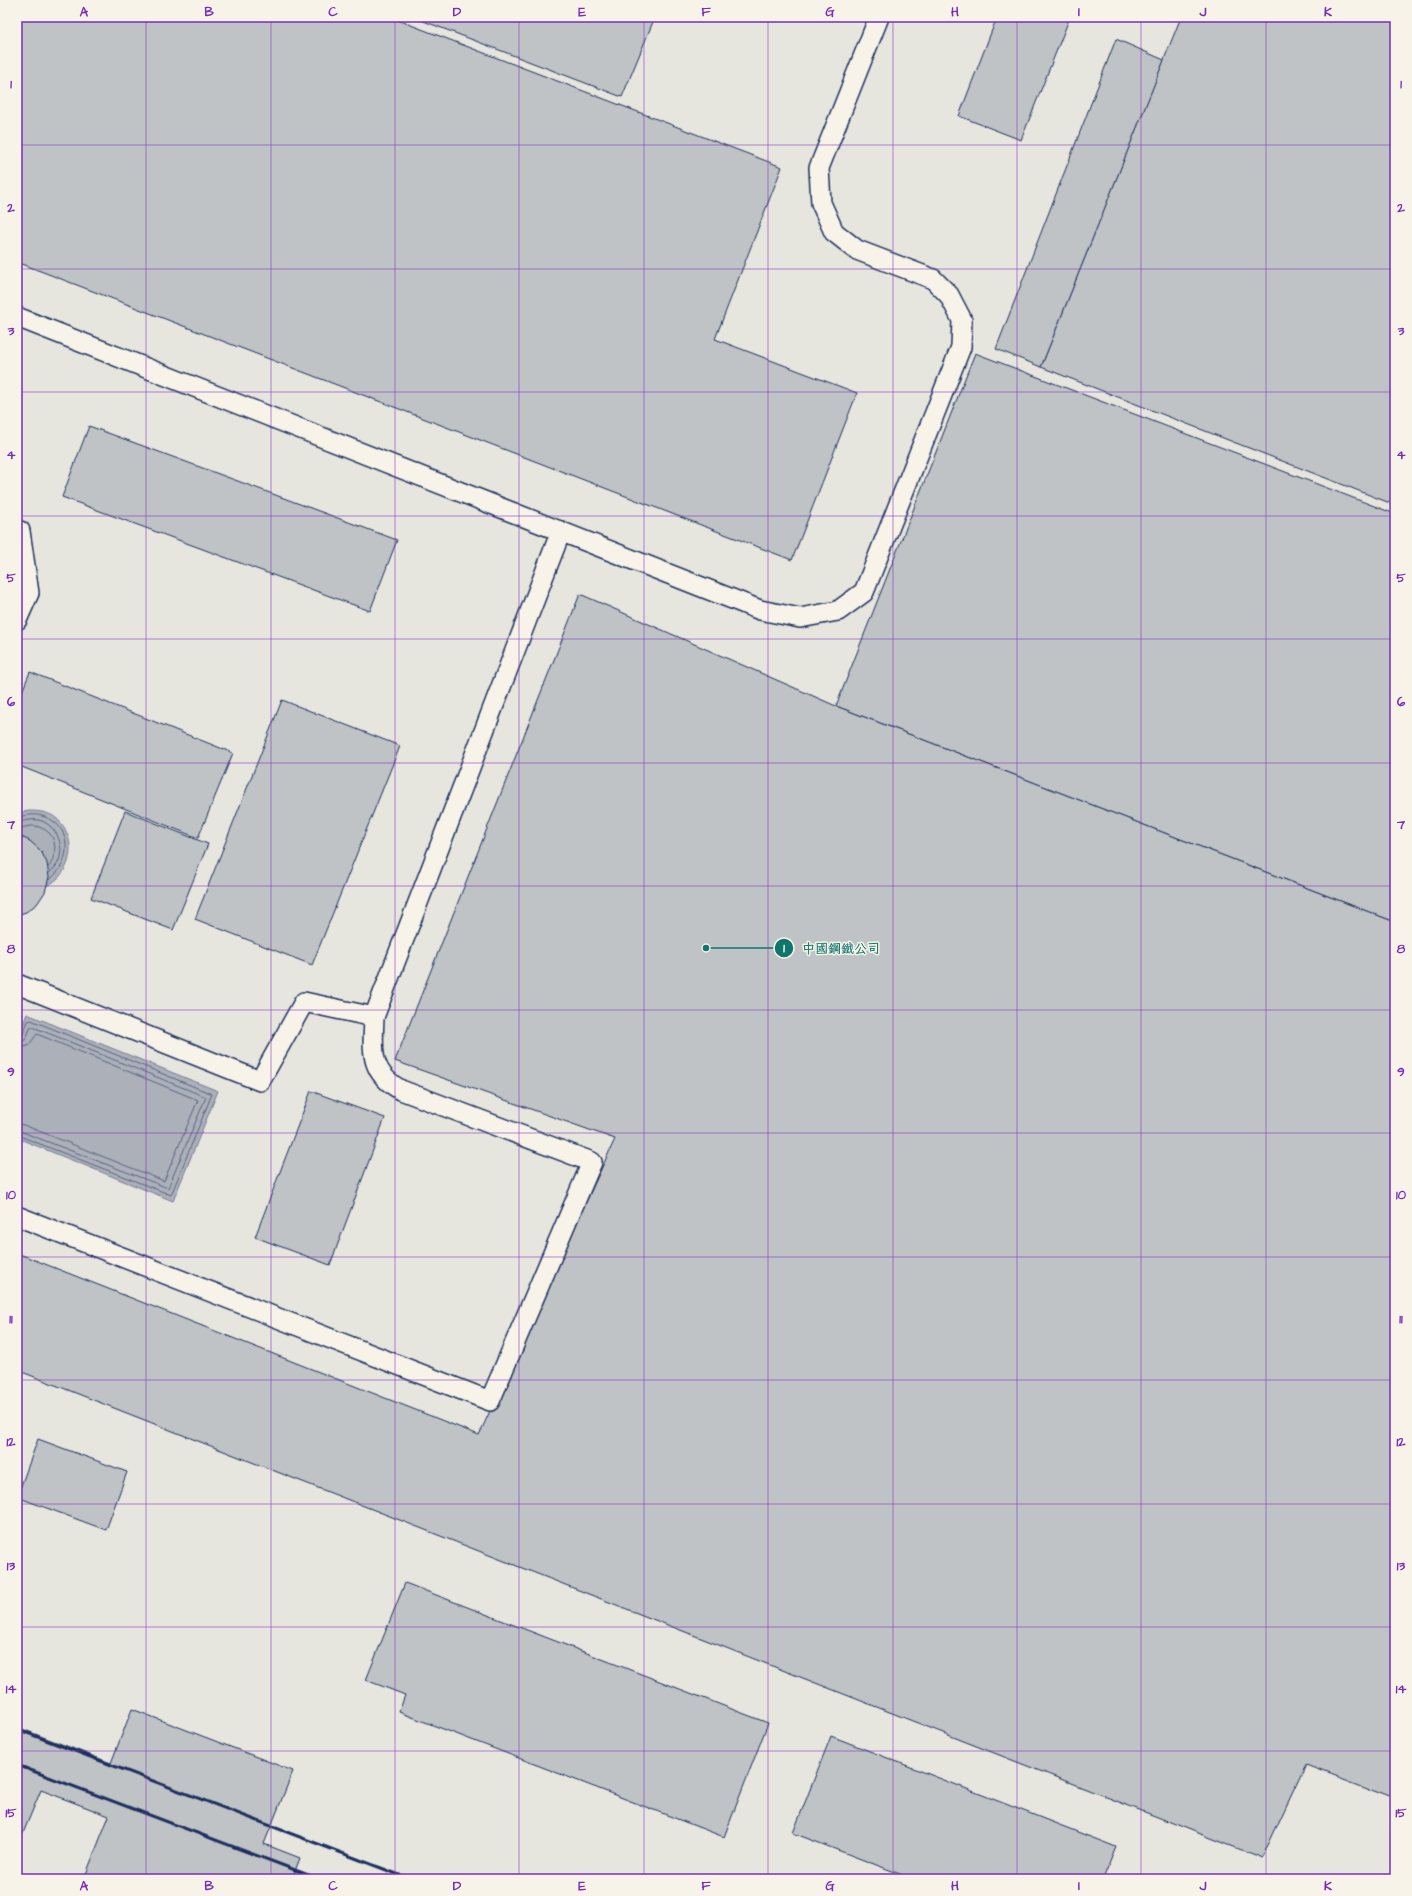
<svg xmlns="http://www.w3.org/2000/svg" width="1412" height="1896" font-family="'Architects Daughter','LXGW WenKai TC',sans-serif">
<rect width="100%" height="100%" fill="#f7f3e8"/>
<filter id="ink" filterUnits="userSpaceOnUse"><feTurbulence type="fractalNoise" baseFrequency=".025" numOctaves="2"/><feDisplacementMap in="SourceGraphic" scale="8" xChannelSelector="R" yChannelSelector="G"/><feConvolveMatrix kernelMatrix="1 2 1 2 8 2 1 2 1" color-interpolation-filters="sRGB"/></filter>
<g filter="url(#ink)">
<rect fill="#e6e5de" x="17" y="17" width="1378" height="1862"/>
<g fill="#acb0b9" stroke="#727c95">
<path d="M29,811C39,811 48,812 56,818C81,839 71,882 39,888C32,889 24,887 17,886V813Z"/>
<path d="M27,1014L218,1091L173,1201L17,1138V1038Z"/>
</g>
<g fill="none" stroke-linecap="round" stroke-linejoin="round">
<g stroke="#556382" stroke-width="1">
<path d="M17,817C25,816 33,813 42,816C73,824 73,863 49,880"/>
<path d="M17,822C26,821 34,818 42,821C63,830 68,860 49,873"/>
<path d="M17,828C25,828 32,824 39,827C58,833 58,853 49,867"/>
<path d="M17,1038L22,1036L28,1021L31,1020L212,1094L171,1195L17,1135"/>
<path d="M17,1043L25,1040L31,1027H33L206,1097L168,1188L17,1130"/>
<path d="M17,1049L28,1046L37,1034L198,1100L164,1181L24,1125L17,1124"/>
</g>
</g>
<g fill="#c0c3c5" stroke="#1b2f5e">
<path d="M17,17H390L782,167L715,339L857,393L792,560L17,262Z"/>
<path d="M413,17H655L622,97Z"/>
<path d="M997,17H1070L1021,140L959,116Z"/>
<path d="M1181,17H1395V505L1041,367Z"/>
<path d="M1116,39L1164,60L1041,367L996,349Z"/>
<path d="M975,353L1395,514V922L836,706Z"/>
<path d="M89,426L397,540L370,611L62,497Z"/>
<path d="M580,594L836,706L1395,922V1798L1306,1764L1262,1858L17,1370V1253L479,1435L615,1139L395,1061Z"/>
<path d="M30,672L233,753L198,838L17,765V704Z"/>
<path d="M282,700L400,746L312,965L195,919Z"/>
<path d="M125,811L208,844L173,930L91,898Z"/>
<path d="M17,835L30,841L41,851L47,863L49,877L45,892L37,904L26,912L17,915Z"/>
<path d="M311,1091L385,1118L330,1265L255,1237Z"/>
<path d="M38,1439L127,1472L106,1530L17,1497Z"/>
<path d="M405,1583L768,1723L724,1837L399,1712L405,1695L366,1680Z"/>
<path d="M132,1709L293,1771L264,1844L300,1858L292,1879H84L109,1816L41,1790L21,1838L17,1836V1727L111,1763Z"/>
<path d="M831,1736L1116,1847L1103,1879H913L793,1833Z"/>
</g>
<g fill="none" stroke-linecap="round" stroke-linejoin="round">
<g stroke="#1b2f5e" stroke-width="22">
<g id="service">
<path d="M17,317L760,610L800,618L838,611L864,592L961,347L962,320L949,295L933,279L857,250L834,232L821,203L819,168L879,17"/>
<path d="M17,530L20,531L29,593L17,620"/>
<path d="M17,984L260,1081L304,1002L374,1017"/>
<path d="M17,1216L490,1401L592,1162L401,1090C368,1072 373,1049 374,1017L561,531"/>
</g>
</g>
<use href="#service" stroke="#f7f3e8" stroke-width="19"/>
<g stroke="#1b2f5e" stroke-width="3">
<path d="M17,1729L410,1879"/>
<path d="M17,1765L319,1879"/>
</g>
</g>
</g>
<path fill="none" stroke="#7b2cbf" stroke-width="1" stroke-opacity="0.55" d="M146,17V1879M271,17V1879M395,17V1879M519,17V1879M644,17V1879M768,17V1879M893,17V1879M1017,17V1879M1141,17V1879M1266,17V1879M17,145H1395M17,269H1395M17,392H1395M17,516H1395M17,639H1395M17,763H1395M17,886H1395M17,1010H1395M17,1133H1395M17,1257H1395M17,1380H1395M17,1504H1395M17,1627H1395M17,1751H1395"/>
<path fill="none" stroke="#0f766e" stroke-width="1.5" d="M706 948L784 948"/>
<g fill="#0f766e" stroke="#f7f3e8" stroke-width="1.5">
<circle cx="706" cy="948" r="4"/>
<circle cx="784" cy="948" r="10"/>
</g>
<g font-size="12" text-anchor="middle" font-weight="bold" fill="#fff">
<text x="784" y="952">1</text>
</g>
<g font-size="13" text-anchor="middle" font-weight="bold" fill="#0f766e" stroke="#f7f3e8" stroke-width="3" stroke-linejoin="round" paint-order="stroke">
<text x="841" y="953">中國鋼鐵公司</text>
</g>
<rect width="1412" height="1896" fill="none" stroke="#f7f3e8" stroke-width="44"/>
<rect x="22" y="22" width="1368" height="1852" fill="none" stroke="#7b2cbf" stroke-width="1.5"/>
<g font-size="13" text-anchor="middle" font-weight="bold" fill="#7b2cbf">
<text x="84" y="16">A</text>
<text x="209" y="16">B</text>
<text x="333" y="16">C</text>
<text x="457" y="16">D</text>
<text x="582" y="16">E</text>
<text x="706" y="16">F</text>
<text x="830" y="16">G</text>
<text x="955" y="16">H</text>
<text x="1079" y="16">I</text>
<text x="1203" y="16">J</text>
<text x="1328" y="16">K</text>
<text x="11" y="88">1</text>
<text x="1401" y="88">1</text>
<text x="11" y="212">2</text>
<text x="1401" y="212">2</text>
<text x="11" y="335">3</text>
<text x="1401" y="335">3</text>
<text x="11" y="459">4</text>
<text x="1401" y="459">4</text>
<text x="11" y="582">5</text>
<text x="1401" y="582">5</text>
<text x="11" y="706">6</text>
<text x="1401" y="706">6</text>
<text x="11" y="829">7</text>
<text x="1401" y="829">7</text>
<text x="11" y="953">8</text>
<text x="1401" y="953">8</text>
<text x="11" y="1076">9</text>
<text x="1401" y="1076">9</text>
<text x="11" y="1199">10</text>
<text x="1401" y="1199">10</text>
<text x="11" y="1323">11</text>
<text x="1401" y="1323">11</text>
<text x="11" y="1446">12</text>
<text x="1401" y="1446">12</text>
<text x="11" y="1570">13</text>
<text x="1401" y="1570">13</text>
<text x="11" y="1693">14</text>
<text x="1401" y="1693">14</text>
<text x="11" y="1817">15</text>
<text x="1401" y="1817">15</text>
<text x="84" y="1890">A</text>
<text x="209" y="1890">B</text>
<text x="333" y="1890">C</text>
<text x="457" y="1890">D</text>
<text x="582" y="1890">E</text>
<text x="706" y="1890">F</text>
<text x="830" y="1890">G</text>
<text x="955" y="1890">H</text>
<text x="1079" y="1890">I</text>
<text x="1203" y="1890">J</text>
<text x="1328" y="1890">K</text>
</g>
</svg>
